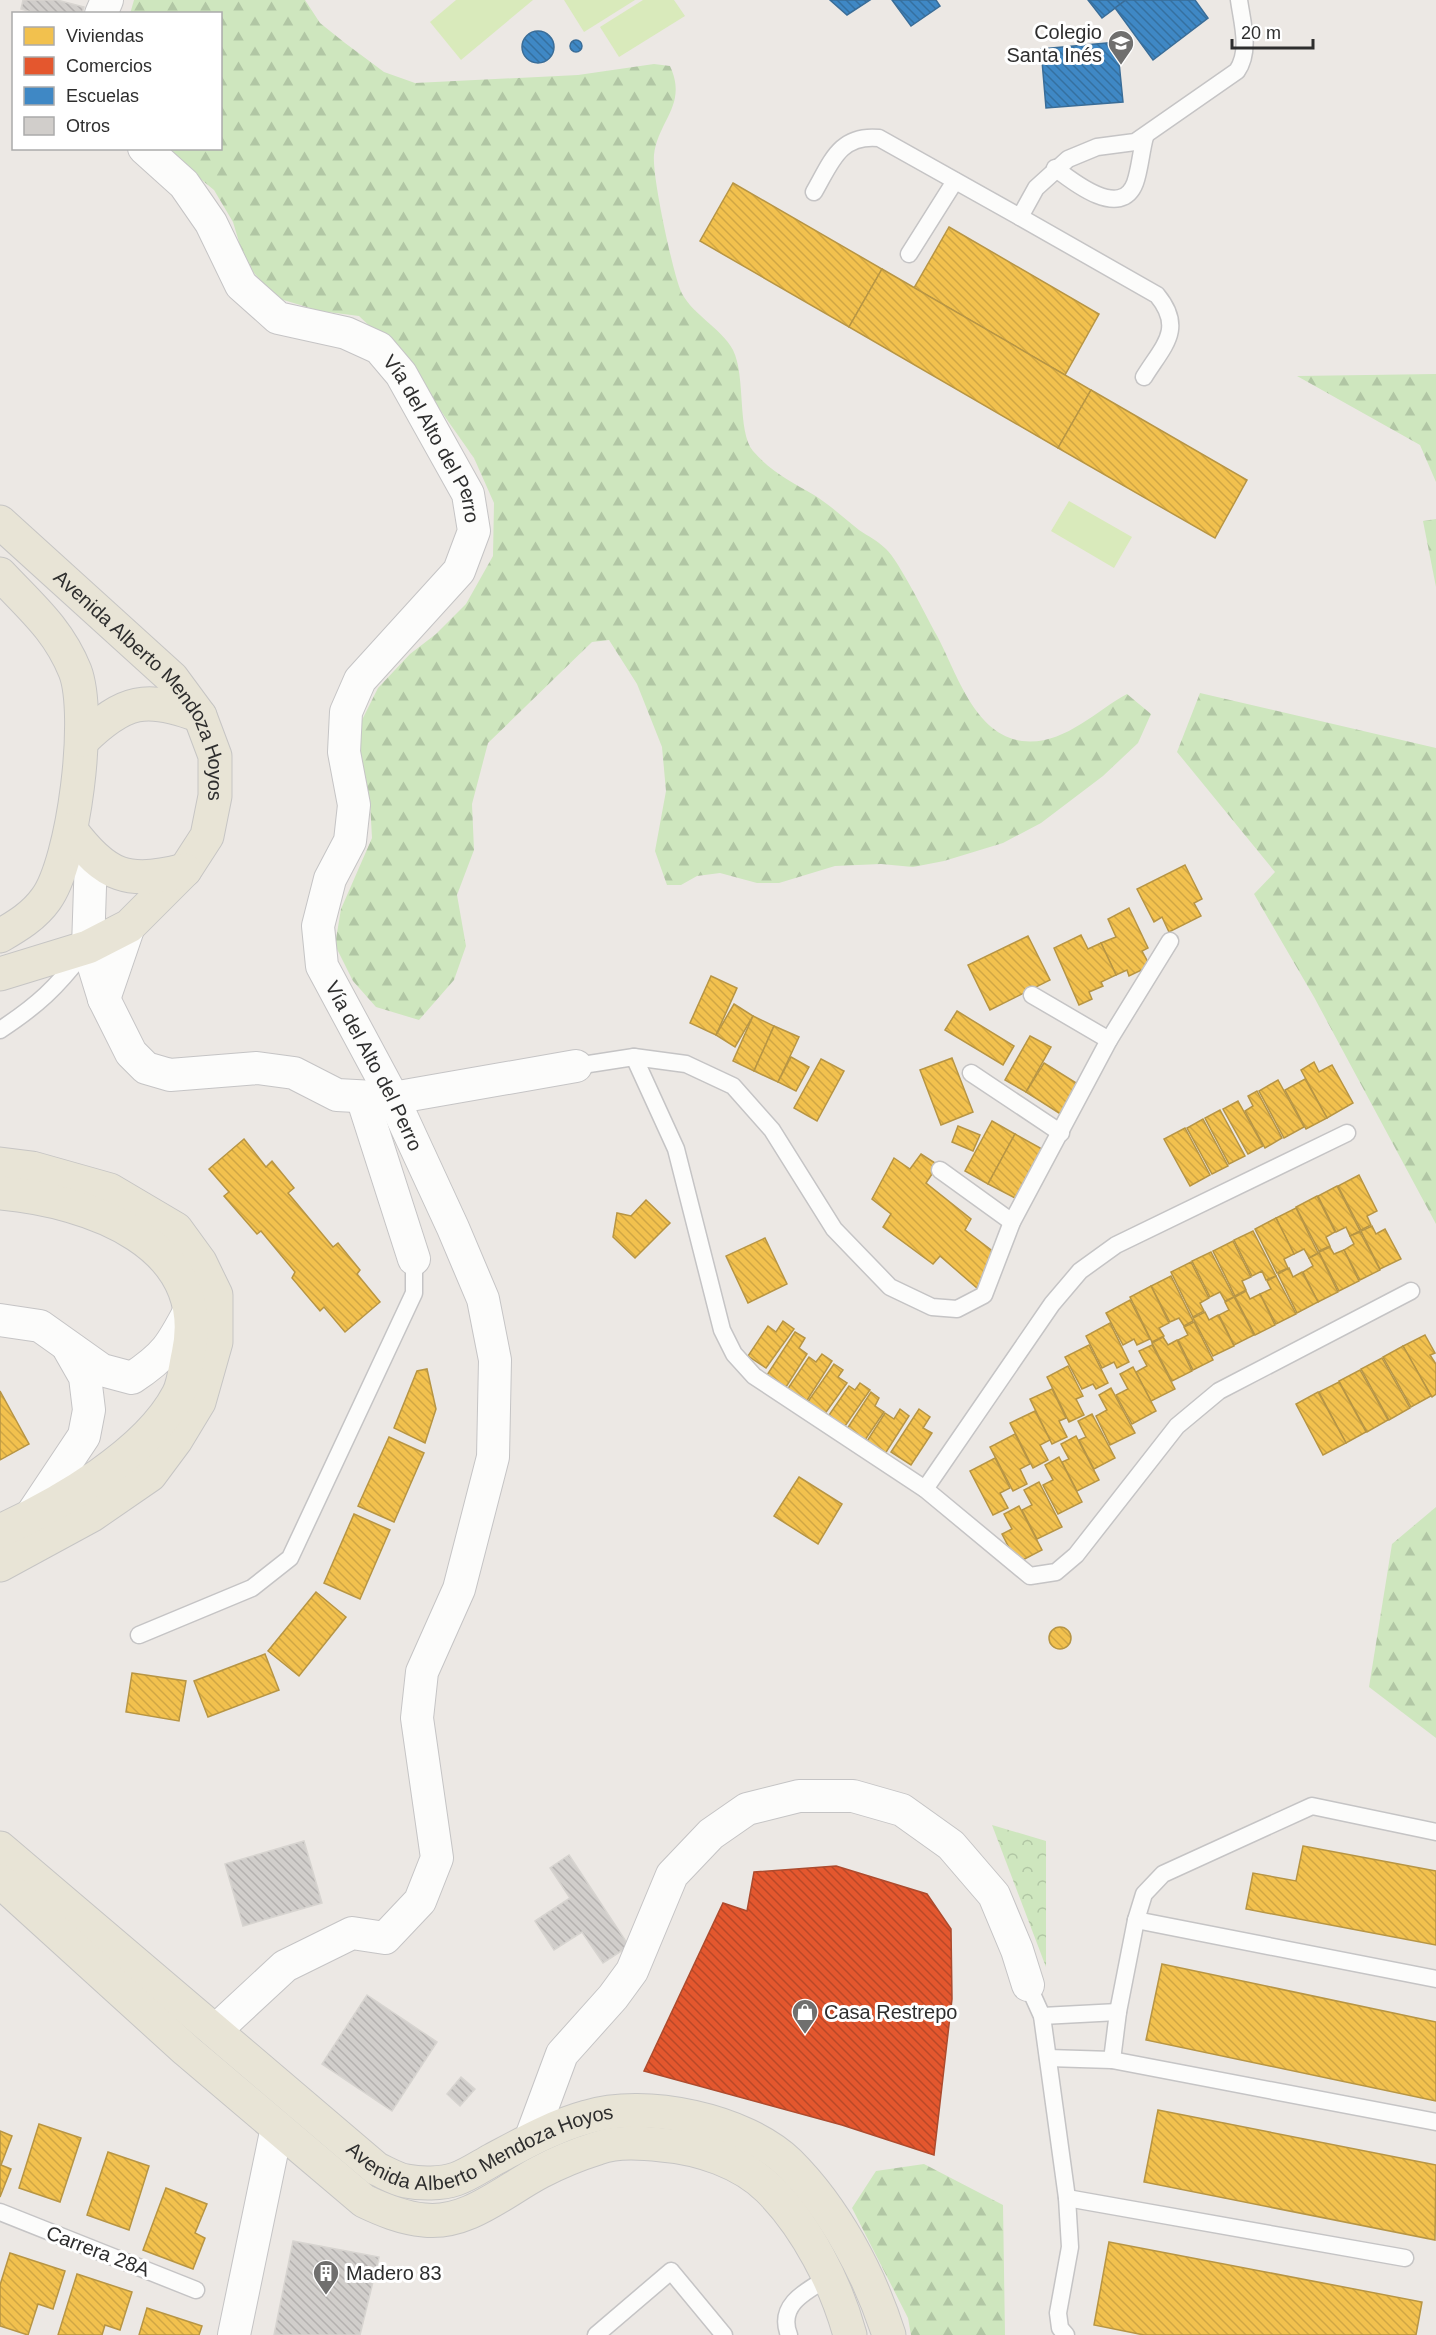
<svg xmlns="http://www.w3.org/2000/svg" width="1436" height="2335" font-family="Arial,sans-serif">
<defs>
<pattern id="forest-firs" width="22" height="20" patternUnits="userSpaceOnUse" patternTransform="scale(1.5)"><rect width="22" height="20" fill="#cee6be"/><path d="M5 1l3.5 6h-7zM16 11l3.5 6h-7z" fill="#b1c6a4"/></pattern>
<pattern id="park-crowns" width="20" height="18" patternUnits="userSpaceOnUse" patternTransform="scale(1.5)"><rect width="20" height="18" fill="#cee6be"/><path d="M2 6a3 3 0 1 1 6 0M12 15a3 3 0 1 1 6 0" fill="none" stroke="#b1c6a4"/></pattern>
<pattern id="homes-back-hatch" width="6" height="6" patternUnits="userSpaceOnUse" patternTransform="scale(1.5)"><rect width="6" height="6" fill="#f2c14e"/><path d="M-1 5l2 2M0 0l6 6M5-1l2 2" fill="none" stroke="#d0a644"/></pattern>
<pattern id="shops-back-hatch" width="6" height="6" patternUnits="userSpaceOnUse" patternTransform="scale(1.5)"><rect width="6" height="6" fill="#e4572e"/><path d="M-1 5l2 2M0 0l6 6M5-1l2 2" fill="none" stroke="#b94828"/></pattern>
<pattern id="schools-back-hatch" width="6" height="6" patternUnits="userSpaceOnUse" patternTransform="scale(1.5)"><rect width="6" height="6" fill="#3f88c5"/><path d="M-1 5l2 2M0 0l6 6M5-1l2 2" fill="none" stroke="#3570a0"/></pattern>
<pattern id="building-back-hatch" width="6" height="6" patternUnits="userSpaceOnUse" patternTransform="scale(1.5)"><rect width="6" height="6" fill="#d1cecb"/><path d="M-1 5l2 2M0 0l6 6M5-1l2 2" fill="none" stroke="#b4b1af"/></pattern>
</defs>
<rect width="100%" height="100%" fill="#ece8e4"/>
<g fill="url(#forest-firs)">
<path d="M134,0H305L320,23L345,43L384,72L415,83L578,75L654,64L670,66C688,105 658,120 654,155C652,176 672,268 680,289C689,313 721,327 733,350C746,376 737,432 753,451C770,471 792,482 814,495C830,505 844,518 859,530C868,536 878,541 886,549C899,561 926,616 936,634C956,670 973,734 1022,741C1063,746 1094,712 1127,694L1151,714L1138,743L1103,776L1041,823L1003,843L944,861L913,867L881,864L835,866L779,883H757L720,873L697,876L681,885H667L655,851L666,791L662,747L637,684L609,640L592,642L488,743L472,804L474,850L457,895L466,946L454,980L419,1020L376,1007L353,981L335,945L341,909L372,838L370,802L357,756L361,722L378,688L410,654L436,634L466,604L493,556L494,503L474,458L405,360L359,316L320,311L277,298L254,273L242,252L233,222L214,190L164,149L220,148V14H130Z"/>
<path d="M1436,374V482L1420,445L1297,376Z"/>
<path d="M1436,519V587L1423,521Z"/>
<path d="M1200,693L1436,748V1224L1314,997L1254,894L1275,872L1177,752Z"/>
<path d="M1436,1507V1738L1369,1687L1392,1544Z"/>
<path d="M924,2164L1003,2205L1005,2335H911L908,2318L852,2208L876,2171Z"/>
</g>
<path fill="url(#park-crowns)" d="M992,1825L1046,1841V1967Z"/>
<g fill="#d9eabb">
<path d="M456,0H533L461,60L430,22Z"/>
<path d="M564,0H635L584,32Z"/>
<path d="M643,0H674L685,16L619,57L600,27Z"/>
<path d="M1069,501L1132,537L1114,568L1051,531Z"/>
</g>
<g fill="url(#homes-back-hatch)" stroke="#b79544" stroke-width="1.5">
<path d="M733,183L882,269L849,327L700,241Z"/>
<path d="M949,227L1099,314L1065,375L914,288Z"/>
<path d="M882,269L1091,390L1058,448L849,327Z"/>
<path d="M1091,390L1247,480L1215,538L1058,448Z"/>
<path d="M1185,865L1202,899L1194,903L1201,916L1169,932L1162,917L1154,922L1137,889Z"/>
<path d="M1129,908L1148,948L1142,951L1150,966L1129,976L1127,970L1116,975L1101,943L1116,937L1108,919Z"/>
<path d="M1081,935L1088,949L1101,943L1116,975L1101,982L1103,986L1089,992L1092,999L1079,1005L1054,948Z"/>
<path d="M1028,936L1050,980L990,1010L968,965Z"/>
<path d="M711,976L737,988L716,1035L690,1023Z"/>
<path d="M734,1004L753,1016L735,1047L716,1035Z"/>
<path d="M957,1011L1014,1046L1003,1065L945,1030Z"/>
<path d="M753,1016L774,1026L754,1071L733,1061Z"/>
<path d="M774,1026L799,1037L778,1082L754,1071Z"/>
<path d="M1030,1036L1051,1047L1026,1092L1005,1080Z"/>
<path d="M791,1057L809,1067L796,1091L778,1082Z"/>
<path d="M952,1058L973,1112L941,1125L920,1070Z"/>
<path d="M821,1059L844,1071L817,1121L794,1108Z"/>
<path d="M1314,1062L1319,1072L1332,1065L1353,1103L1327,1118L1301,1070Z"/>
<path d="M1044,1063L1081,1086L1062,1115L1026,1092Z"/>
<path d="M1305,1079L1327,1118L1306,1129L1285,1090Z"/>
<path d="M1278,1080L1304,1127L1284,1138L1259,1091Z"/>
<path d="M1257,1091L1282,1138L1265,1148L1245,1111L1253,1106L1248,1096Z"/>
<path d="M1238,1101L1263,1146L1248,1154L1223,1109Z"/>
<path d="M1220,1110L1245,1156L1229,1164L1205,1118Z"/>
<path d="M1203,1119L1228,1166L1212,1174L1187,1128Z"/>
<path d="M992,1121L1015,1134L988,1184L965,1171Z"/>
<path d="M958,1126L980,1135L973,1151L952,1142Z"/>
<path d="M1185,1128L1210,1175L1190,1186L1164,1139Z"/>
<path d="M1015,1134L1042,1149L1015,1198L988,1184Z"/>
<path d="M244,1139L266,1167L272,1161L294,1188L288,1193L333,1247L338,1243L360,1270L357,1274L380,1302L345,1332L324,1307L320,1311L292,1278L295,1272L261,1231L257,1234L224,1196L229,1192L209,1169Z"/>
<path d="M921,1154L938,1165L926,1183L971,1219L965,1230L995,1253L977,1288L940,1256L933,1264L883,1227L891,1214L872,1199L894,1158L910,1169Z"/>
<path d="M1359,1175L1377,1211L1367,1216L1371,1225L1361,1230L1338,1186Z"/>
<path d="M1337,1186L1360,1231L1350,1236L1346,1227L1336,1232L1318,1196Z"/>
<path d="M1317,1196L1335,1232L1326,1237L1330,1246L1319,1251L1296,1207Z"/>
<path d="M646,1200L670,1223L635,1258L613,1237L617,1213L631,1216Z"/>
<path d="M1296,1208L1318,1253L1309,1258L1304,1249L1294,1254L1276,1218Z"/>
<path d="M1276,1218L1294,1254L1284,1259L1288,1268L1277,1273L1255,1229Z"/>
<path d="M1372,1226L1376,1234L1385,1229L1401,1259L1380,1269L1361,1231Z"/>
<path d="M1253,1231L1276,1276L1266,1280L1262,1271L1252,1276L1234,1240Z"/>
<path d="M1360,1232L1380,1270L1360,1280L1344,1250L1354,1244L1350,1236Z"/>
<path d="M765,1238L787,1284L748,1303L726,1256Z"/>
<path d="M1233,1241L1251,1277L1242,1281L1246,1290L1235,1296L1213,1251Z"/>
<path d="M1330,1247L1334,1254L1344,1250L1359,1281L1339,1291L1319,1252Z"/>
<path d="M1211,1252L1234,1297L1225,1301L1220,1292L1210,1297L1192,1261Z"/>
<path d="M1319,1253L1338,1292L1318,1302L1303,1272L1313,1266L1309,1258Z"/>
<path d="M1191,1262L1209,1298L1200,1303L1204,1311L1193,1317L1171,1272Z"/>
<path d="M1289,1268L1293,1277L1302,1272L1318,1302L1297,1313L1278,1274Z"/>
<path d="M1171,1276L1193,1321L1184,1326L1179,1318L1170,1322L1151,1286Z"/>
<path d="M1276,1276L1296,1314L1276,1324L1260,1294L1271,1289L1267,1281Z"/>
<path d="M1151,1286L1169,1323L1159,1328L1164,1336L1152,1342L1130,1297Z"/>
<path d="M1246,1291L1250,1299L1260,1294L1275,1325L1255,1335L1235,1297Z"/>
<path d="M1234,1297L1254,1335L1234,1345L1219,1315L1229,1310L1225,1302Z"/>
<path d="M1130,1300L1150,1339L1137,1345L1134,1339L1123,1345L1106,1313Z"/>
<path d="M1205,1312L1209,1320L1218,1315L1234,1346L1213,1356L1193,1318Z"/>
<path d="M783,1321L794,1329L766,1368L748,1356L768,1326L776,1332Z"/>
<path d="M1194,1322L1213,1360L1193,1370L1178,1340L1188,1335L1184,1327Z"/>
<path d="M1110,1323L1129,1362L1117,1368L1114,1362L1102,1368L1086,1336Z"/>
<path d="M795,1332L805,1338L799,1348L807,1354L786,1387L767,1375Z"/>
<path d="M1425,1335L1435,1353L1430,1355L1436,1364V1394L1432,1397L1403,1346Z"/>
<path d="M1163,1337L1168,1345L1177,1340L1192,1371L1172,1381L1152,1343Z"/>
<path d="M1089,1345L1108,1383L1096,1389L1093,1384L1082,1389L1065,1357Z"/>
<path d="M1152,1345L1175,1389L1151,1401L1136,1372L1147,1366L1139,1351Z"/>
<path d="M1403,1346L1431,1396L1411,1407L1383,1357Z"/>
<path d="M822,1354L832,1361L806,1402L787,1390L809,1357L816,1362Z"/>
<path d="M1382,1358L1410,1408L1389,1420L1361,1369Z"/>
<path d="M834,1364L843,1370L838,1377L847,1383L824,1415L807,1403Z"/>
<path d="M1068,1366L1083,1396L1076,1399L1084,1415L1069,1422L1047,1377Z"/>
<path d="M1133,1367L1156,1411L1132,1424L1116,1395L1128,1389L1120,1374Z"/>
<path d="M427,1369L436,1409L425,1443L394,1428L417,1371Z"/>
<path d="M1360,1370L1388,1420L1367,1432L1339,1381Z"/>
<path d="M1339,1382L1366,1432L1346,1443L1319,1392Z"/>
<path d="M860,1383L870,1390L843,1429L827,1418L849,1386L855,1390Z"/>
<path d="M1111,1388L1135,1433L1110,1445L1096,1416L1107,1410L1099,1395Z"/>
<path d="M1052,1389L1066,1418L1059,1421L1067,1437L1052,1444L1030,1399Z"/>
<path d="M0,1391L29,1444L0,1460Z"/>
<path d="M871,1392L879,1398L875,1406L884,1412L863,1443L845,1432Z"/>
<path d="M1318,1392L1346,1443L1323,1455L1296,1404Z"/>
<path d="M900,1409L909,1416L883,1457L864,1446L885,1413L894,1419Z"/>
<path d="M919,1409L930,1417L923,1428L932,1433L911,1465L891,1452Z"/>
<path d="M1035,1411L1050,1440L1040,1445L1048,1460L1033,1468L1010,1423Z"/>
<path d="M1092,1414L1115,1458L1094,1469L1079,1440L1086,1437L1078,1421Z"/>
<path d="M1015,1434L1030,1464L1020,1469L1027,1484L1013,1491L990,1447Z"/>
<path d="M1076,1436L1099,1480L1077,1491L1062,1462L1069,1459L1061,1444Z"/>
<path d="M389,1437L424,1453L394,1522L358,1506Z"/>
<path d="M1059,1457L1082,1502L1058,1514L1043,1485L1053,1480L1045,1465Z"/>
<path d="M995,1458L1010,1488L1000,1493L1008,1508L993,1515L970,1471Z"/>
<path d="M799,1477L842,1504L818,1544L774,1516Z"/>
<path d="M1039,1482L1062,1527L1037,1539L1022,1510L1032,1505L1024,1490Z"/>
<path d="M1019,1506L1042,1550L1017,1563L1002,1534L1012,1529L1004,1514Z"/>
<path d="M354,1514L390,1530L360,1599L324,1583Z"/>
<path d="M316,1592L346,1617L299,1676L268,1651Z"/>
<circle cx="1060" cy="1638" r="11"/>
<path d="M265,1654L279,1690L208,1717L194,1681Z"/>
<path d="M132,1673L186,1681L179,1721L126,1712Z"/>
<path d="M1303,1846L1436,1871V1945L1246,1909L1253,1873L1296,1881Z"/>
<path d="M1162,1964L1436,2022V2101L1146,2040Z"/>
<path d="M1158,2110L1436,2165L1435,2240L1144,2182Z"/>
<path d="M39,2124L81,2138L60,2202L19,2188Z"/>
<path d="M0,2131L12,2136L1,2165L11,2169L0,2197Z"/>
<path d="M108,2152L149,2166L129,2230L87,2215Z"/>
<path d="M166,2188L207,2204L195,2233L205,2238L193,2269L143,2250Z"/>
<path d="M1109,2242L1422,2302L1416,2335H1144L1094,2325Z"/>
<path d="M10,2253L65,2271L53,2309L38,2304L28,2335L0,2326V2285Z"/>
<path d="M77,2274L132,2292L120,2330L105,2325L102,2335H58Z"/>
<path d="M147,2308L202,2326L199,2335H139Z"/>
</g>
<path fill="url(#shops-back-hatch)" stroke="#ad4b2e" stroke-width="1.5" d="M836,1866L927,1894L951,1929L952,1999L934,2155L842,2125L644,2071L723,1903L747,1911L754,1872Z"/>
<g fill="url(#schools-back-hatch)" stroke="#3a6d98" stroke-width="1.5">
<path d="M830,0H870L847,15Z"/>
<path d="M892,0H936L940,6L911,26Z"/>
<path d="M1088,0H1126L1102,18Z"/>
<path d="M1126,0H1195L1208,18L1153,60L1115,8Z"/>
<circle cx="538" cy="47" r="16"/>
<circle cx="576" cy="46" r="6"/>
<path d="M1117,42L1123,102L1046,108L1041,49Z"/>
</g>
<g fill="url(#building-back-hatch)" stroke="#d7d4d0" stroke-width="1.5">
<path d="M23,0H57L84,7L82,14H38L21,9Z"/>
<path d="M304,1841L322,1903L243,1926L225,1864Z"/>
<path d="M569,1855L629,1946L603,1963L582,1932L554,1950L535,1921L570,1898L550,1868Z"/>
<path d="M367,1995L437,2042L392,2111L322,2064Z"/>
<path d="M461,2077L475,2089L460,2106L447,2094Z"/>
<path d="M293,2241L379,2257L360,2335H274Z"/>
</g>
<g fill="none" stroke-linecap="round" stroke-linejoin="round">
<g stroke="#c5c4c5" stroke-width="19">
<g id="service">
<path d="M1055,168C1073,182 1121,220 1135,183C1140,169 1141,151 1145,137"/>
<path d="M814,192C831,163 839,134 879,138L1020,217L1036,188L1068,159L1097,147L1135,142L1237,71C1251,51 1242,22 1239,0"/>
<path d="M1020,217L1157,295C1185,329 1163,346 1144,377"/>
<path d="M909,254L955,181"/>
<path d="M1032,995L1109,1040"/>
<path d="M0,1030C38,1005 56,988 84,952"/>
<path d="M634,1057L676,1149L722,1330L734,1354L754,1376L925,1489L1030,1576L1056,1572L1076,1555L1177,1426L1219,1391L1411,1291"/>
<path d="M576,1066L634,1057L686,1064L733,1086L772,1130L834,1229L890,1287L932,1307L957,1309L984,1295L1012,1222L1109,1040L1170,941"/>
<path d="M971,1073L1061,1133"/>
<path d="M940,1170L1012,1222"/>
<path d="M925,1489L1052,1304L1080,1271L1116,1245L1347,1133"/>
<path d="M139,1635L252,1588L290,1558L414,1293V1259"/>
<path d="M1136,1920L1436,1979"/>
<path d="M1028,1985L1042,2016L1067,2198L1070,2247L1058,2313L1060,2328L1066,2335"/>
<path d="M1042,2016L1118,2012"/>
<path d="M1048,2058L1112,2060L1436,2122"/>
<path d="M1112,2060L1118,2012L1136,1920L1144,1894L1163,1874L1312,1806L1436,1832"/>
<path d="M1067,2198L1405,2258"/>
<path d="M0,2212L196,2290"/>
<path d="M596,2335L671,2271L724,2335"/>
<path d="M789,2335C777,2305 806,2291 828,2278"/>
</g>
</g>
<g stroke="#c5c4c5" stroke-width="34">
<g id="minor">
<path d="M101,14L107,0"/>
<path id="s1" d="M144,148L184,184L211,223L241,285L278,318L346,333L379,348L401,374L468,494L474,531L459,571L360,680L346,712L344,752L354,805L350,841L330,879L318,926L322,966L393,1098L453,1228L483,1299L495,1360L493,1457L459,1589L422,1672L417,1718L437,1858L420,1901L385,1938L352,1933L285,1966L215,2031"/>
<path d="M91,857L88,947L104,999L131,1053L146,1068L170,1075L257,1068L294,1073L337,1095L393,1098L576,1066"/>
<path d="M104,999L129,926"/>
<path d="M362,1097L414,1259"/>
<path d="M0,1320L40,1326L102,1370L132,1378C167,1355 172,1344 191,1308"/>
<path d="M30,1517L84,1436L89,1410L85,1377L69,1349"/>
<path d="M530,2140L562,2054L613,1997L632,1971L672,1875L711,1834L747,1809L799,1796H853L902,1810L951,1845L994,1895L1017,1950L1028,1985"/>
<path d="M234,2335L277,2127"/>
</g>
</g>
<g stroke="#c6c5c4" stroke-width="35">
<g id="primary">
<path id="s2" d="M0,522L172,678L200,716L215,756V796L207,836L185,870L129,926L88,947L0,974"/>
<path d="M0,574C31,607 58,629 75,671C92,715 74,861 46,899C34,916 17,926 0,936"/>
<path d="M83,740C124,700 146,695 200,716"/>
<path d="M71,830C106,877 128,885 185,870"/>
<path d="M0,1164L32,1168L110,1190L176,1229L200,1262L216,1295V1342L199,1402L176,1440L150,1475L92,1515L0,1565"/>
<path d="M0,1193C89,1201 213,1243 188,1355C185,1368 184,1384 178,1395C147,1454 59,1504 0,1531"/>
<path id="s3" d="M0,1848L377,2169C386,2173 396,2179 406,2181C421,2184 441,2184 456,2179C468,2175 481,2166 492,2160C522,2144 554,2126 587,2117C645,2099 745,2120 789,2163C835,2209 869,2273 889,2335"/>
<path d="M0,1881L186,2050L364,2201C383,2210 402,2218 424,2220C467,2225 504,2191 540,2172C557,2163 579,2154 598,2148C618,2141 642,2143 662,2145C699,2148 742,2162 769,2189C807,2227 836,2284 850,2335"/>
</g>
</g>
<use href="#service" stroke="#fcfcfb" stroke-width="16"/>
<use href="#minor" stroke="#fcfcfb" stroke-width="32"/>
<use href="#primary" stroke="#e8e4d6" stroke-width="33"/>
</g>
<defs>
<g id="school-pin" transform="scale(1.35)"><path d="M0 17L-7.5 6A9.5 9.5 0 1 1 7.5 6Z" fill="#706f6e" stroke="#fff"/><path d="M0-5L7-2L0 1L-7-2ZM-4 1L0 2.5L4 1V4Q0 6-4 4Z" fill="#fff"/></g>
<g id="shop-pin" transform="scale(1.35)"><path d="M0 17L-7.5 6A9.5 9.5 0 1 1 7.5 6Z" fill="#706f6e" stroke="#fff"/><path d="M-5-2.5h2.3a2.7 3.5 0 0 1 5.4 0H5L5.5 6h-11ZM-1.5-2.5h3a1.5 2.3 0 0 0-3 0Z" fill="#fff"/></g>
<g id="building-pin" transform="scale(1.35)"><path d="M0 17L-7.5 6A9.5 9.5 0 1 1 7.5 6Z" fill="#706f6e" stroke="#fff"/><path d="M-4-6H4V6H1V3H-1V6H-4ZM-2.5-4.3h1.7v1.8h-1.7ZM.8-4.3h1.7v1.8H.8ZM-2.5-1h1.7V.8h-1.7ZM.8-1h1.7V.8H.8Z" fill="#fff"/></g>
</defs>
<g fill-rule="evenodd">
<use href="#school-pin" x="1121" y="43"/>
<use href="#shop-pin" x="805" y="2012"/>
<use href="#building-pin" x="326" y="2273"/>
</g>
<g text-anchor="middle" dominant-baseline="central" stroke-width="6" stroke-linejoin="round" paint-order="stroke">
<g font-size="20" fill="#2e2e2e" stroke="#fff" text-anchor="start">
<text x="1102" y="32" text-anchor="end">Colegio<tspan x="1102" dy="23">Santa Inés</tspan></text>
<text x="824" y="2012">Casa Restrepo</text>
<text x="346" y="2273">Madero 83</text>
</g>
<g font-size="20" fill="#2e2e2e" stroke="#fff">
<text stroke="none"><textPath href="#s1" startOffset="432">Vía del Alto del Perro</textPath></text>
<text stroke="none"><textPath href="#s2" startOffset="222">Avenida Alberto Mendoza Hoyos</textPath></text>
<text stroke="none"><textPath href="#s1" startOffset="1134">Vía del Alto del Perro</textPath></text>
<text stroke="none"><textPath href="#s3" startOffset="604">Avenida Alberto Mendoza Hoyos</textPath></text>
<text transform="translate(98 2251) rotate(21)">Carrera 28A</text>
</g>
</g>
<rect x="12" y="12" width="210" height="138" fill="#ffffff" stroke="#ababab" stroke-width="1.5"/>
<rect x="24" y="27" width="30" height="18" fill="#f2c14e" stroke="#ababab" stroke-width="1.5"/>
<text x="66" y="42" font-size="18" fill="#2e2e2e">Viviendas</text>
<rect x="24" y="57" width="30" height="18" fill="#e4572e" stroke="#ababab" stroke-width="1.5"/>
<text x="66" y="72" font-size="18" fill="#2e2e2e">Comercios</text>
<rect x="24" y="87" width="30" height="18" fill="#3f88c5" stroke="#ababab" stroke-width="1.5"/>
<text x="66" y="102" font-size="18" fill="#2e2e2e">Escuelas</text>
<rect x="24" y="117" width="30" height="18" fill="#d1cecb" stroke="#ababab" stroke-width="1.5"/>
<text x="66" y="132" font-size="18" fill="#2e2e2e">Otros</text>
<path d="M1232 39v9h81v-9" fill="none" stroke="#2e2e2e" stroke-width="3"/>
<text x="1241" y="39" font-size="18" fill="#2e2e2e" stroke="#ffffff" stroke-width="4.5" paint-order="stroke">20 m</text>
</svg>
